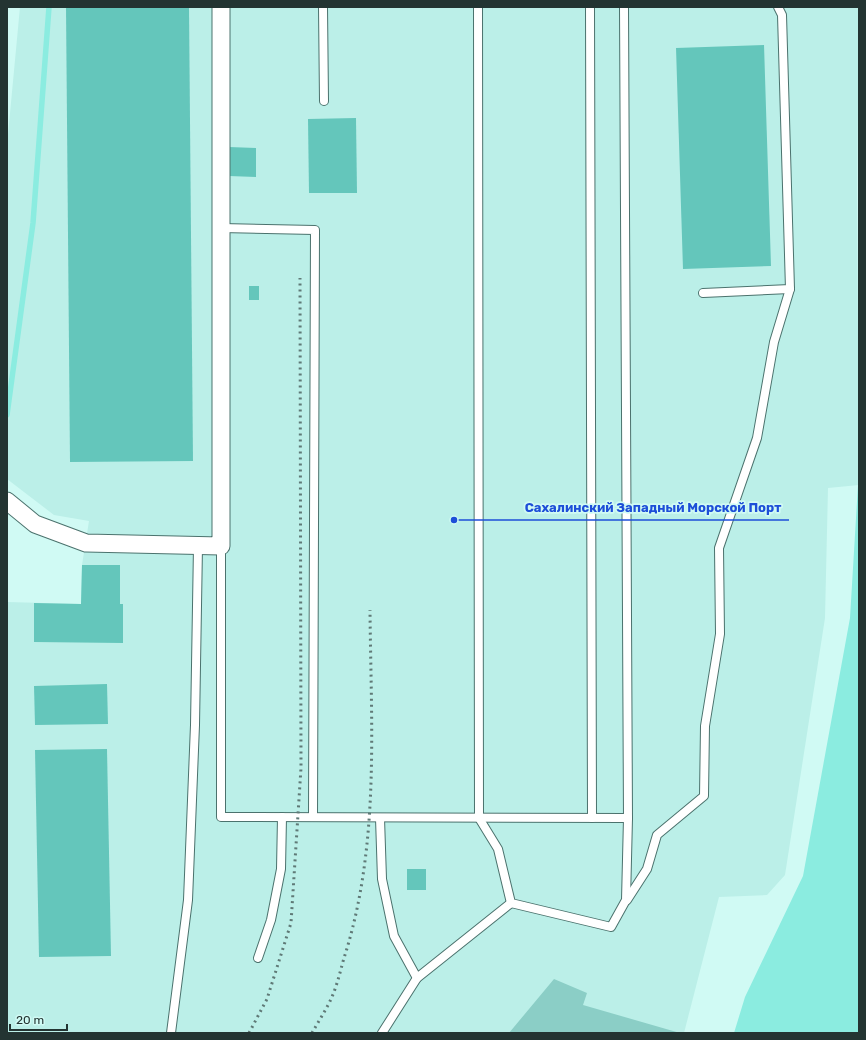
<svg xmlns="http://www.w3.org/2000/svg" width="866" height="1040" font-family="Rubik,sans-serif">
<rect width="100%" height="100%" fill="#d0faf4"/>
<path fill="#bbefe8" d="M20,7H859L857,191L859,485L828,488L825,618L785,875L767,895L719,897L684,1033H7V602L81,604L82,565L89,521L54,515L7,479V145Z"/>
<path fill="#8bcec6" d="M554,979L587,993L583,1005L680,1033H509Z"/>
<path fill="#8bece0" d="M858,485L859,1033H734L745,997L803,876L850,618Z"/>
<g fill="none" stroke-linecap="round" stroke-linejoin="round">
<path stroke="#8bece0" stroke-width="5.5" d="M7,415L33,223L49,7"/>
</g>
<g fill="#64c6bb">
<path d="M66,7H189L193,461L70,462Z"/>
<path d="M764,45L771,266L683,269L676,48Z"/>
<path d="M356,118L357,193H309L308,119Z"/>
<path d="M229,147L256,148V177L229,176Z"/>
<rect x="249" y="286" width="10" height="14"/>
<path d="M82,565H120V604H123V643L34,642V603L81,604Z"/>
<path d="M107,684L108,724L35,725L34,686Z"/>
<path d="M107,749L111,956L39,957L35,750Z"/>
<rect x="407" y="869" width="19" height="21"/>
</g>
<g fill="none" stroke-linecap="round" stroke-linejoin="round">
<g stroke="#4b726d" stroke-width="10">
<g id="service">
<path d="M323,7L324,101"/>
<path d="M478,7L479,818L498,849L511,903L611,927L626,900L628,818"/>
<path d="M590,7L592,818"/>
<path d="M221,228L315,230L313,817"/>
<path d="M703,293L790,289L782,15L778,7"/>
<path d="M221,546V817L628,818L624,7"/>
<path d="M380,818L382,879L394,936L417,978L511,903"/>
<path d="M627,900L647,869L657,835L704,796L705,726L720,634L719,548L757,438L774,342L790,289"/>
<path d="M258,958L271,920L281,869L282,817"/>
<path d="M171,1033L188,900L195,725L198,546"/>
<path d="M382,1033L417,978"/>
</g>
</g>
<g stroke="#4b726d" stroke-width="19">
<path id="minor" d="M7,501L35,524L86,543L221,546V7"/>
</g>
<use href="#service" stroke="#fff" stroke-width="8"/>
<use href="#minor" stroke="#fff" stroke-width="17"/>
<g stroke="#5f7976" stroke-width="3" stroke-dasharray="2 4" stroke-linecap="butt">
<path d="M249,1033L267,999L291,923L301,768L300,278"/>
<path d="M312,1033C318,1022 326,1010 331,999C337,986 340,972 344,958C380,846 371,727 370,610"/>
</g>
</g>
<path fill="none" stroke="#1d4ed8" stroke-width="1.5" d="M454 520L517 520H789"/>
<circle fill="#1d4ed8" stroke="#d0faf4" stroke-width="1.5" cx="454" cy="520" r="4"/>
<g font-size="13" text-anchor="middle" font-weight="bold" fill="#1d4ed8" stroke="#d0faf4" stroke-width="3.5" stroke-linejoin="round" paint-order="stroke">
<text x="653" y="512">Сахалинский Западный Морской Порт</text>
</g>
<rect width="866" height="1040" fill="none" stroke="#233432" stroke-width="16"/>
<path d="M10 1024v6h57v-6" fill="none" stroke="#233432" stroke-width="2"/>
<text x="16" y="1024" font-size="12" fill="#233432" stroke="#d0faf4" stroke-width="3" paint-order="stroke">20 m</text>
</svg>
